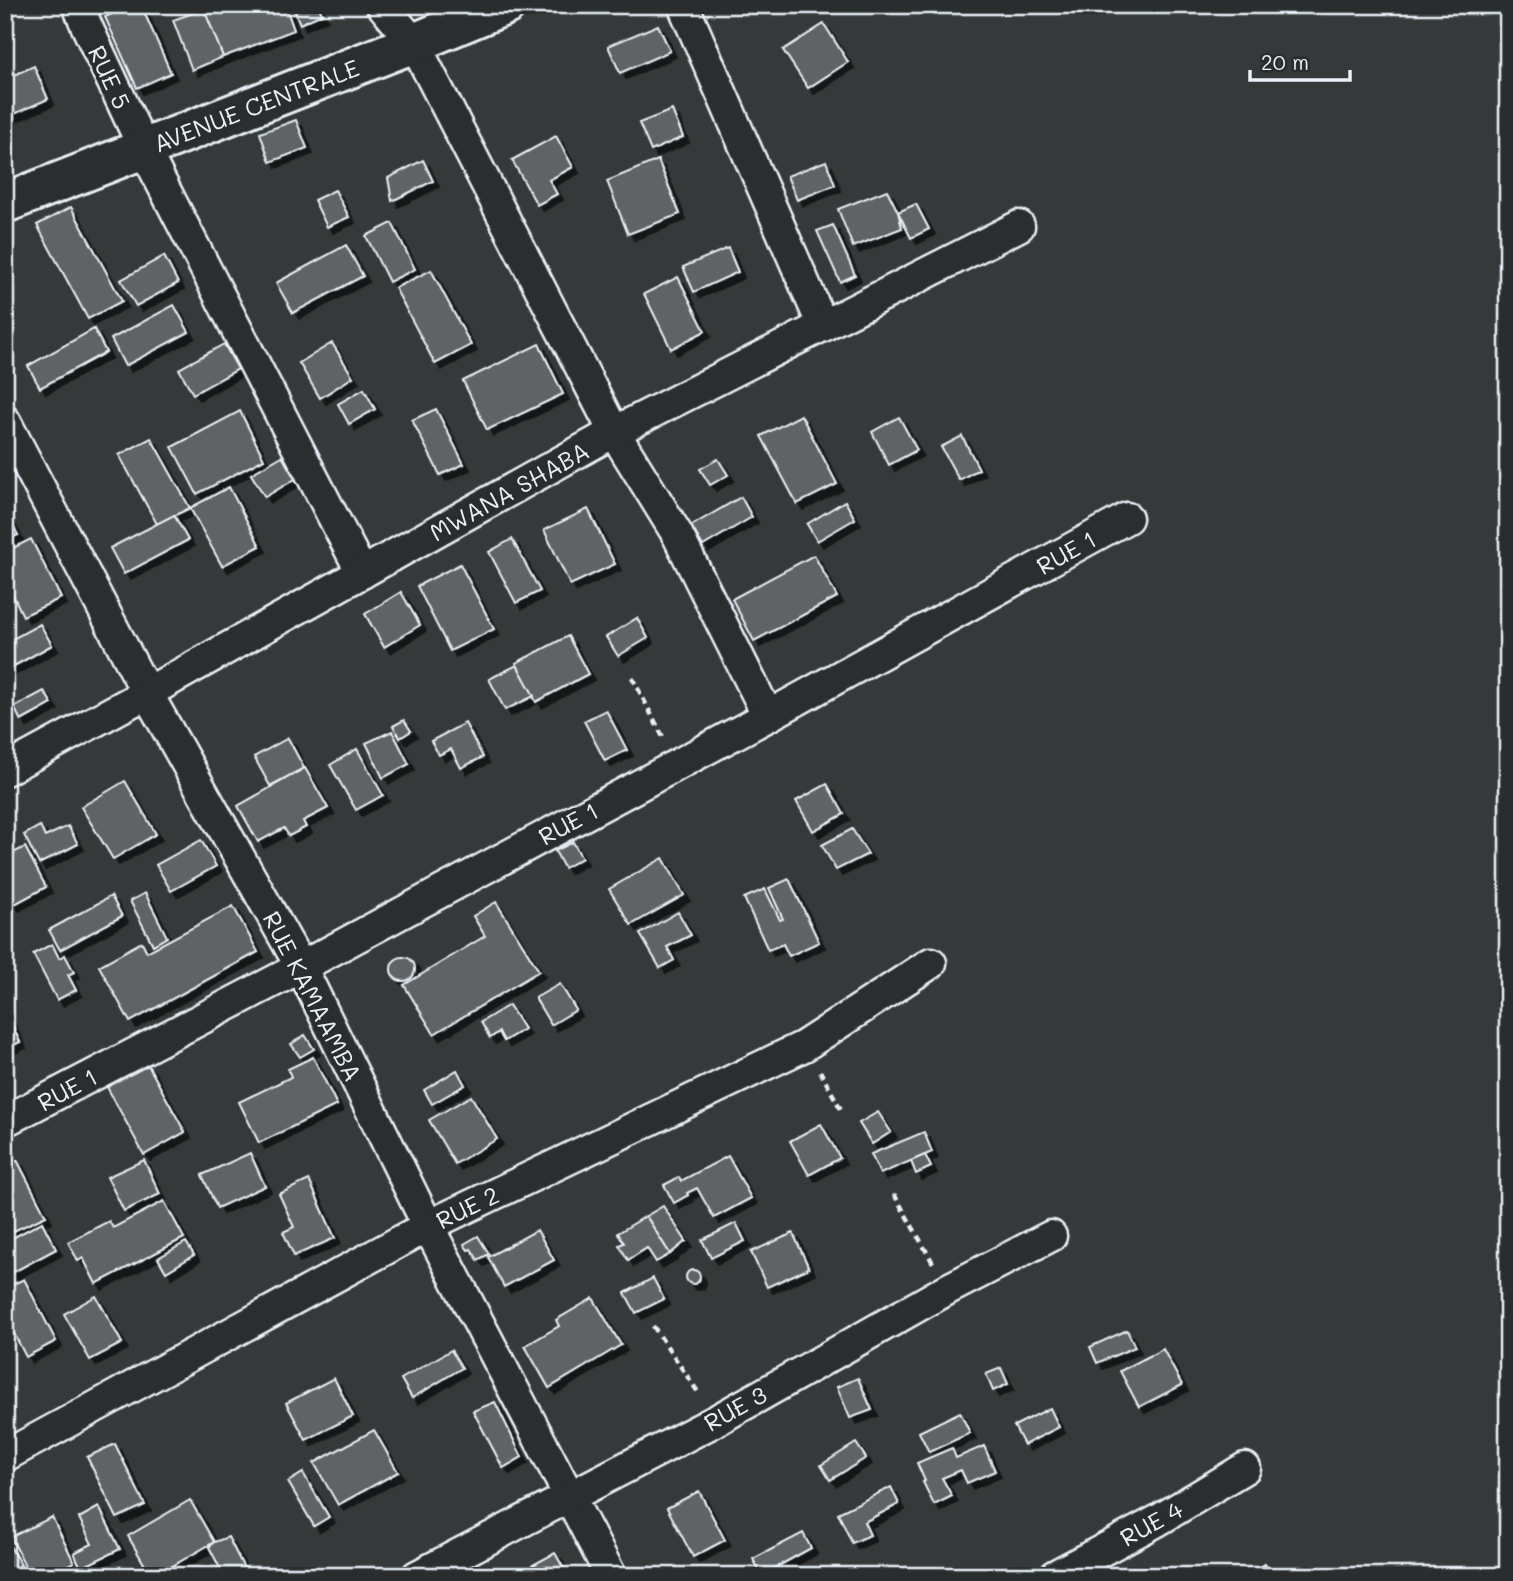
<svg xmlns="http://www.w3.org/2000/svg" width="1513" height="1581" font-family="Mali,sans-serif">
<defs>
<filter id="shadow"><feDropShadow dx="6" dy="6" stdDeviation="0" flood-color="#0009"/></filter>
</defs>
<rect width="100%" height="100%" fill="#35393a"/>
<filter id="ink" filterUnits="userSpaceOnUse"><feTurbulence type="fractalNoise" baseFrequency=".0143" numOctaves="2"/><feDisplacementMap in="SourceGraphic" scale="14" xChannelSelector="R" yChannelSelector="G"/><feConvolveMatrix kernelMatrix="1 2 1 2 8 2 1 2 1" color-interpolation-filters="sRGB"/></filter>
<g filter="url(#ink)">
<g fill="#5f6365" stroke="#e8f1f8" stroke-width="2" filter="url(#shadow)">
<path d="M132,5H141L171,73L137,88L105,17Z"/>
<path d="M214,5H285L294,30L223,57L204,9Z"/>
<path d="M292,5H318L322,14L300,24Z"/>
<path d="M204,9L223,57L192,70L173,20Z"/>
<path d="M824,24L848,62L808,88L783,50Z"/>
<path d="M658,25L670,51L620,73L608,46Z"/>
<path d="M34,66L48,99L5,118V79Z"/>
<path d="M672,110L683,137L651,151L639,123Z"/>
<path d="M296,120L307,148L270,162L260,133Z"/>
<path d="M556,136L573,167L549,180L557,194L537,205L512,160Z"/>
<path d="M423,160L433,181L392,201L388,178Z"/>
<path d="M658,160L680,214L628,234L607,181Z"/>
<path d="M826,161L835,185L797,200L787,176Z"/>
<path d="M335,190L349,217L327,227L314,200Z"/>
<path d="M887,190L898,212L902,228L853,247L838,209Z"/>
<path d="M916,204L929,229L911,238L898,212Z"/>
<path d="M71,207L122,301L88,319L37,225Z"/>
<path d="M392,223L415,269L389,282L366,236Z"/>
<path d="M833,225L855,275L840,282L817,231Z"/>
<path d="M346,245L363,276L293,313L276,283Z"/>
<path d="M728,248L738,272L694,292L683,267Z"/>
<path d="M164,256L178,283L136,306L121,280Z"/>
<path d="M431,270L471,345L435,364L395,288Z"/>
<path d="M678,277L705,331L671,349L644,294Z"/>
<path d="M174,305L189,332L125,366L111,339Z"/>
<path d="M94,329L106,352L40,388L28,366Z"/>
<path d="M332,343L353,377L320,398L299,363Z"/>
<path d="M224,344L238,369L193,394L179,369Z"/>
<path d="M539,344L563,394L487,430L463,381Z"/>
<path d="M364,389L375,409L349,424L338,404Z"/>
<path d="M436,409L464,464L440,475L412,420Z"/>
<path d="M240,411L264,459L197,494L172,447Z"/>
<path d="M801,415L837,484L797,504L761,436Z"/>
<path d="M899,417L917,450L889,465L872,432Z"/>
<path d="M962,436L979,469L959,480L941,447Z"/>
<path d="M151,438L190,508L157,524L119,455Z"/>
<path d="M282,456L295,479L265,497L251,474Z"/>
<path d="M718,459L728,475L710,485L700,469Z"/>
<path d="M229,487L260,546L222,566L190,508Z"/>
<path d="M741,497L752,517L703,546L691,526Z"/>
<path d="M845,501L855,519L817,541L807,524Z"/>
<path d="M588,509L615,564L570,585L544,530Z"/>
<path d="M5,511L18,535L5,541Z"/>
<path d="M174,515L188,540L124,574L110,548Z"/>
<path d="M31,539L61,598L23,616L9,587L5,588V552Z"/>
<path d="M512,539L540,591L516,603L489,552Z"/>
<path d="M814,555L837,597L754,641L732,599Z"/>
<path d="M460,564L494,629L450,651L417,586Z"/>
<path d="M401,592L420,625L384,647L365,614Z"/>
<path d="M637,618L648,638L618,656L606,637Z"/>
<path d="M40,624L52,645L5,671V643Z"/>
<path d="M568,636L588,674L536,702L516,663Z"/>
<path d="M517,665L534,696L505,710L489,679Z"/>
<path d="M44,691L52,704L21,721L14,707Z"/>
<path d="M606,710L627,750L605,761L584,721Z"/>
<path d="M404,720L411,731L400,738L393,726Z"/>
<path d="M465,723L483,757L461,768L451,749L439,755L431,741Z"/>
<path d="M392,731L409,764L383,778L366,743Z"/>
<path d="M288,738L304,768L270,786L254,757Z"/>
<path d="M357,749L383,795L356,810L330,765Z"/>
<path d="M305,768L328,808L303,821L306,827L289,836L284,828L258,842L238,806Z"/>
<path d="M125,781L156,834L113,859L81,807Z"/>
<path d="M827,784L844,814L813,831L796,801Z"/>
<path d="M40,826L45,837L68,826L78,844L39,864L24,835Z"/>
<path d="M852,829L868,854L836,870L822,845Z"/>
<path d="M201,840L216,866L171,891L156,865Z"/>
<path d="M573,842L582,858L564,868L555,851Z"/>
<path d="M25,847L46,887L13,905L5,891V857Z"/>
<path d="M663,858L684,895L631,925L609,889Z"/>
<path d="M789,879L819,942L789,956L783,944L768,950L744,898L765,889L780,920L783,919L769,888Z"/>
<path d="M145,893L167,937L153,945L130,901Z"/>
<path d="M111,896L122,916L60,950L49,930Z"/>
<path d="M496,902L539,971L434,1034L404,985L485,936L473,916Z"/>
<path d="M233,906L258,952L130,1022L99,966L142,942L147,952Z"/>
<path d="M678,912L691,935L667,947L674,960L660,968L640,934Z"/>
<path d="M52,944L59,958L65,955L74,972L68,975L76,990L57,1000L33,954Z"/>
<circle cx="403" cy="969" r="12"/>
<path d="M560,984L576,1010L551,1025L535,998Z"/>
<path d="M509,1005L524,1029L504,1041L499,1032L490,1038L481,1022Z"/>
<path d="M5,1010L20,1042L5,1049Z"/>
<path d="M305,1035L314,1049L300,1057L291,1044Z"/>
<path d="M313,1057L337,1105L259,1143L239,1102L291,1077L288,1069Z"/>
<path d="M148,1065L185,1132L144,1155L107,1087Z"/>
<path d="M457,1070L465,1085L432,1104L424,1090Z"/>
<path d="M471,1096L497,1139L455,1164L429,1120Z"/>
<path d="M878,1112L891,1132L872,1144L859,1123Z"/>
<path d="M821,1124L840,1158L809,1175L790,1141Z"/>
<path d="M924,1132L932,1152L880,1174L871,1154Z"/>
<path d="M250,1153L265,1186L217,1208L202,1175Z"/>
<path d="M925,1155L931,1167L916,1174L911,1161Z"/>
<path d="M728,1156L751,1198L714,1218L697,1188L687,1193L688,1195L674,1203L664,1185L679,1177L681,1181Z"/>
<path d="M17,1160L46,1216L5,1235V1166Z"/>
<path d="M144,1160L160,1194L124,1211L107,1177Z"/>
<path d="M309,1180L335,1238L294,1256L283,1232L294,1227L279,1194Z"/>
<path d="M164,1201L184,1238L96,1284L83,1258L78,1261L68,1242L109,1221L113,1228Z"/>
<path d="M663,1206L686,1241L670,1254L646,1216Z"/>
<path d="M646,1216L670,1254L656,1262L647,1248L628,1260L619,1245L624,1243L618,1233Z"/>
<path d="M42,1222L56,1249L10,1274L5,1266V1242Z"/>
<path d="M736,1223L745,1241L711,1258L702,1240Z"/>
<path d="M537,1230L554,1260L504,1287L488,1257Z"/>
<path d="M793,1233L809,1268L767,1287L751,1252Z"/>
<path d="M478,1236L489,1254L478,1260L471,1249L468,1250L464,1244Z"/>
<path d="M186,1242L194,1255L166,1272L158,1258Z"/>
<circle cx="693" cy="1277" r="7"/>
<path d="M653,1278L664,1299L636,1313L625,1293Z"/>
<path d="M24,1279L56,1341L26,1357L5,1316V1288Z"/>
<path d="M96,1296L122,1343L90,1360L64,1314Z"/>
<path d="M593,1298L621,1345L549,1388L525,1346L559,1326L556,1320Z"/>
<path d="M1127,1330L1135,1347L1097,1363L1090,1347Z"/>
<path d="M1163,1349L1182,1385L1139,1407L1120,1371Z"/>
<path d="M451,1350L462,1368L412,1398L401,1379Z"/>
<path d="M1001,1368L1008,1384L993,1391L986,1374Z"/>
<path d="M334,1378L353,1416L306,1440L286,1403Z"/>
<path d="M858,1378L872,1410L850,1418L837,1387Z"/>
<path d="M495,1402L522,1457L503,1468L473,1411Z"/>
<path d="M1050,1408L1059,1427L1024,1445L1014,1426Z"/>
<path d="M960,1412L970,1433L929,1452L919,1432Z"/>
<path d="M374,1430L398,1472L338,1505L314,1463Z"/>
<path d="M856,1443L866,1458L830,1480L821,1465Z"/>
<path d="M115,1444L145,1505L117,1518L87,1457Z"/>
<path d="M984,1446L995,1471L967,1483L961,1470L942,1478L952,1496L934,1505L923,1482L925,1481L917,1463L952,1448L956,1458Z"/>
<path d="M303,1473L329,1517L314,1526L288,1482Z"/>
<path d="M891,1487L899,1504L864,1522L870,1535L852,1543L838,1513Z"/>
<path d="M699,1491L725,1540L693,1557L667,1508Z"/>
<path d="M190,1500L214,1542L155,1576H151L128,1536Z"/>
<path d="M99,1507L120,1549L81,1568L74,1553L92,1544L79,1518Z"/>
<path d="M52,1517L74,1562L47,1576H30L11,1537Z"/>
<path d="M803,1533L811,1548L771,1570L774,1576H762L753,1559Z"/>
<path d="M228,1537L248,1576H224L209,1547L214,1542Z"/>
<path d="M5,1538L21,1565L5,1574Z"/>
<path d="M555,1553L568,1576H519L518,1573Z"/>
<path d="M1265,1564L1272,1576H1245Z"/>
</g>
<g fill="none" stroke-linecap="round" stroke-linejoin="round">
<g stroke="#e8f1f8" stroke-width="35">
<g id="street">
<path d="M78,5L87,27L144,149L362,573"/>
<path d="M382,5L414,43L614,432L677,534L768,716"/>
<path d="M683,5L823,326"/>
<path d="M5,421L147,693L301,967L428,1226L611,1576"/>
<path d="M5,770L147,693L614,432L1019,226"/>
<path d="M5,1121L301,967L768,716L1127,518"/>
<path d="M5,1456L428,1226L804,1046L931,963"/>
<path d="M417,1576L717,1420L948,1289L1051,1236"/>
<path d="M1054,1576L1157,1521L1245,1468"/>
</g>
</g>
<g stroke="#e8f1f8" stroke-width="44">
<path id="secondary" d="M5,203L414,43L506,5"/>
</g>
<g stroke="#e8f1f8" stroke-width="4.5" stroke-dasharray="7 5" stroke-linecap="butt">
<path d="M632,677L664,739"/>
<path d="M820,1071L843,1113"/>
<path d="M894,1194L933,1263"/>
<path d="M653,1326L700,1395"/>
</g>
<use href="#street" stroke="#2a2d2e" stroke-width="30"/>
<use href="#secondary" stroke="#2a2d2e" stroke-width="38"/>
</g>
</g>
<g text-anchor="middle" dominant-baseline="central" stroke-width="7" stroke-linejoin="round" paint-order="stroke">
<g font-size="24" fill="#e8f1f8" stroke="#2a2d2e">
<text transform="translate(110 77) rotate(65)">RUE 5</text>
<text transform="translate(256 105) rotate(-21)">AVENUE CENTRALE</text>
<text transform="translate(509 491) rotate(-29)">MWANA SHABA</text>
<text transform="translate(1066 552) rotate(-29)">RUE 1</text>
<text transform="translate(568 823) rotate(-28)">RUE 1</text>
<text transform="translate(313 996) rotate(63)">RUE KAMAAMBA</text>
<text transform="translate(67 1089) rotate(-28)">RUE 1</text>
<text transform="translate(467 1207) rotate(-26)">RUE 2</text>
<text transform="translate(735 1408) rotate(-29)">RUE 3</text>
<text transform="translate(1151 1523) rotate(-29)">RUE 4</text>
</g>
</g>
<rect width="1513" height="1581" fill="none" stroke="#2a2d2e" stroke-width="28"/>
<rect x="14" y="14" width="1485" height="1553" fill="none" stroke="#e8f1f8" stroke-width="2.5" filter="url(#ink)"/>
<path d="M1250 70v10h100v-10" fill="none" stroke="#e8f1f8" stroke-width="3.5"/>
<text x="1261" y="70" font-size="21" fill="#e8f1f8" stroke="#2a2d2e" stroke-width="5" paint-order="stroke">20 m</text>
</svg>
